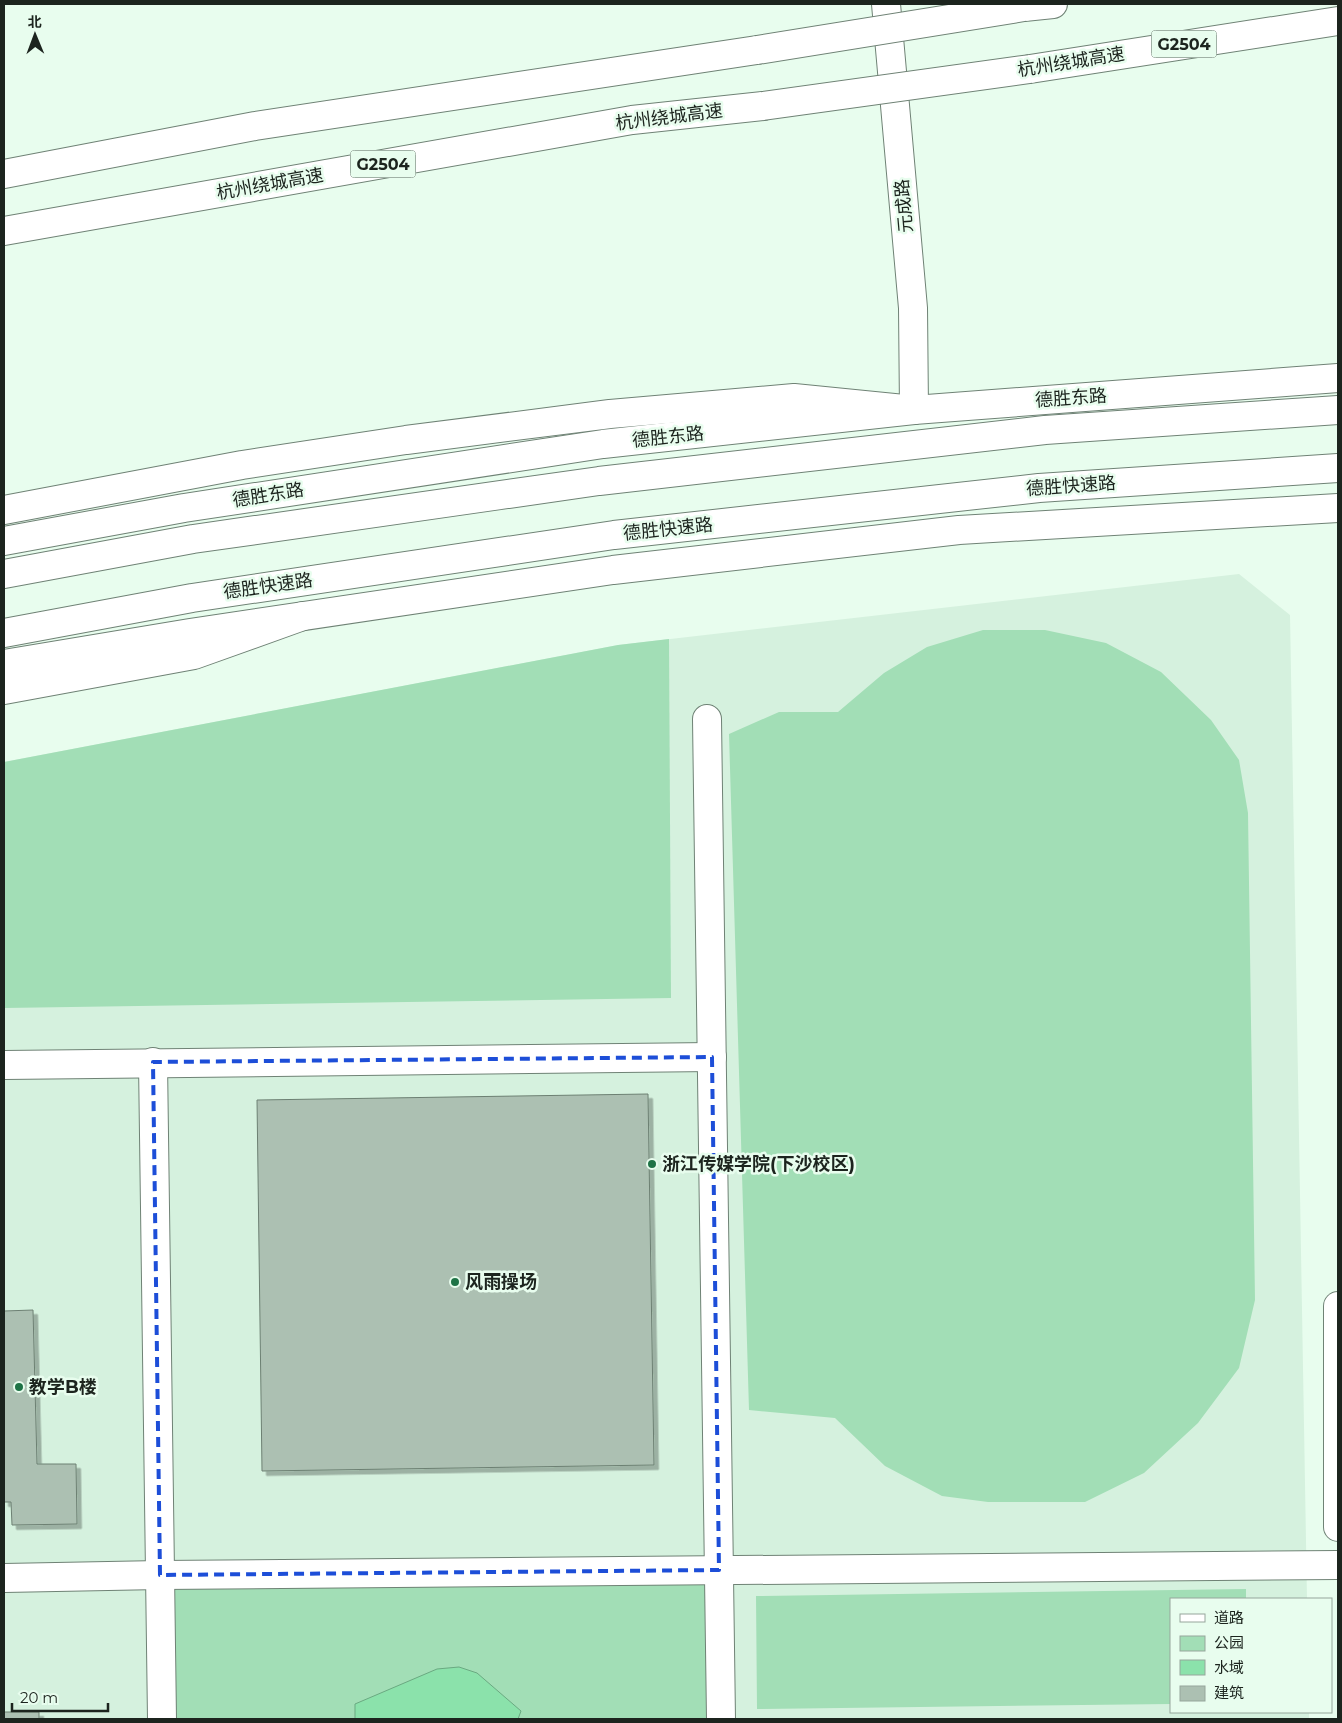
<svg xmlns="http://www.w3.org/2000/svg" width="1342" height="1723" font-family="Montserrat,'Noto Sans SC',sans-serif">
<defs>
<filter id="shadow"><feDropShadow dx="4.5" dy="4.5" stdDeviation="0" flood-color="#0004"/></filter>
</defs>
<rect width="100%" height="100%" fill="#e8fdee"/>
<path fill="#d5f1de" d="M1239,574L1290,615L1307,1599H1171V1712H1309V1719H4V762L618,645Z"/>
<g fill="#a2deb6">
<path d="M983,630H1045L1106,643L1161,672L1211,720L1239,760L1248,813L1255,1300L1239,1368L1198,1423L1144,1473L1085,1502H988L942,1496L885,1466L835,1418L749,1410L729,734L779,712H838L884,673L927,647Z"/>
<path d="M669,639L671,998L4,1008V762L618,645Z"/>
<path d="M719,1570L721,1719H162L160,1575Z"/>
<path d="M1246,1589V1599H1171V1704L757,1709L756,1596Z"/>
</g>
<path fill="#8be2ab" stroke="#6aa981" d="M459,1667L477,1673L521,1711L518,1719H355V1704L437,1669Z"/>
<g fill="#acc0b2" stroke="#6d8073" filter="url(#shadow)">
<path d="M648,1094L654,1465L262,1471L257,1100Z"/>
<path d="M33,1310L37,1464H76L77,1524L12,1525L11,1502H4V1311Z"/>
<rect x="4" y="1712" width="35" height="7"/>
</g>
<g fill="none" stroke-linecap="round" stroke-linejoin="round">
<g stroke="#6f8275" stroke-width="30">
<g id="street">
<path d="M886,4L913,308L914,410"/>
<path d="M707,719L721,1719"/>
<path d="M153,1062L162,1719"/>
<path d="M4,1065L712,1057"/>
<path d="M1338,1306V1527"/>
<path d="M4,1578L160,1575L1338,1565"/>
</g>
</g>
<g stroke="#6f8275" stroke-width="30">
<g id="primary">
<path d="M4,541L184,508L603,444L914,410L1338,378"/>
<path d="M4,664L190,633L613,570L959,530L1338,508"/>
</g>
</g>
<g stroke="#6f8275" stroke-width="30">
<g id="highway">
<path d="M1024,7L1053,4"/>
<path d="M1030,69L1338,21"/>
<path d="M4,174L255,126L757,50"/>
<path d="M4,231L632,120L763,106"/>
<path d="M4,510L242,465L406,440L610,414L794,398L914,410"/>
<path d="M4,574L193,539L599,481L1045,430L1338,410"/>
<path d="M4,633L192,598L614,535L1039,488L1338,468"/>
<path d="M4,690L194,655L303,616"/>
</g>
</g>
<use href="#street" stroke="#fff" stroke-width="28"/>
<use href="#primary" stroke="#fff" stroke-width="28"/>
<use href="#highway" stroke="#fff" stroke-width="28"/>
<g stroke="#6f8275" stroke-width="30" stroke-linecap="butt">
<g id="highway-bridge">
<path d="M757,50L1024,7"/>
<path d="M763,106L1030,69"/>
</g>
</g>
<use href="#highway-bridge" stroke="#fff" stroke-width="28"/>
</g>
<path fill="none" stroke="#1d4ed8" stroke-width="4" stroke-dasharray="10 6" stroke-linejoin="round" d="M712,1057L719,1570L160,1575L153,1062Z"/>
<g fill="#1e7346" stroke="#e8fdee" stroke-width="2">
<circle cx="652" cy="1164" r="5"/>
<circle cx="455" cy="1282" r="5"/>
<circle cx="19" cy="1387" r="5"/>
</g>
<g text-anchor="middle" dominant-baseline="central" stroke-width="5" stroke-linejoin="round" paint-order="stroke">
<g fill="#e8fdee" stroke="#59655c" stroke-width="1">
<rect x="1151.5" y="30.5" width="65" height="27" rx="4"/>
<rect x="350.5" y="150.5" width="65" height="27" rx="4"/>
</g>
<g font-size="16" font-weight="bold" fill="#1c241e">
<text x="1184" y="44">G2504</text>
<text x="383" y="164">G2504</text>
</g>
<g font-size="18" fill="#1c241e" stroke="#e8fdee">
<text transform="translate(1071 62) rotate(-9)">杭州绕城高速</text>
<text transform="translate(669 117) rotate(-7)">杭州绕城高速</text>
<text transform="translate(270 184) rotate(-10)">杭州绕城高速</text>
<text transform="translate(904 206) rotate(-95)">元成路</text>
<text transform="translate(1071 398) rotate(-4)">德胜东路</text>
<text transform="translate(668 437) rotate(-6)">德胜东路</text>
<text transform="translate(1071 486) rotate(-4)">德胜快速路</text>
<text transform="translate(268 495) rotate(-9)">德胜东路</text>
<text transform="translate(668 529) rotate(-6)">德胜快速路</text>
<text transform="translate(268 586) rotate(-8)">德胜快速路</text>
</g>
<g font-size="18" font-weight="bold" fill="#1c241e" stroke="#e8fdee" text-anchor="start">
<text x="662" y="1164">浙江传媒学院(下沙校区)</text>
<text x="465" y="1282">风雨操场</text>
<text x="29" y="1387">教学B楼</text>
</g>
</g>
<rect width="1342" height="1723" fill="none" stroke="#1c241e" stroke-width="10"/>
<rect x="1170" y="1598" width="162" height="115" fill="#e8fdee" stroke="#96a69b"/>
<rect x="1180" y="1614" width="25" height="8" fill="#ffffff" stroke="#96a69b"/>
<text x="1214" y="1623" font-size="15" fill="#1c241e">道路</text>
<rect x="1180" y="1636" width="25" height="15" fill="#a2deb6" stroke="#96a69b"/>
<text x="1214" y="1648" font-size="15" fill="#1c241e">公园</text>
<rect x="1180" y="1660" width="25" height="15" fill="#8be2ab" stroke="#96a69b"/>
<text x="1214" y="1673" font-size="15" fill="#1c241e">水域</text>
<rect x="1180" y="1686" width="25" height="15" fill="#acc0b2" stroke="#96a69b"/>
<text x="1214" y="1698" font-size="15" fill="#1c241e">建筑</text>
<g transform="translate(35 35) rotate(359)" stroke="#e8fdee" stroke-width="4" paint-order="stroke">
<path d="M0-4L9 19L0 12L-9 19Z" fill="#1c241e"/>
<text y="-8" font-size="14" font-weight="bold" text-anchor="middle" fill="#1c241e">北</text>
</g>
<path d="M12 1703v8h96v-8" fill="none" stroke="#1c241e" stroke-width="2.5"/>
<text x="20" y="1703" font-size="15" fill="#1c241e" stroke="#e8fdee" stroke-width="4" paint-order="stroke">20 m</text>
</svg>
